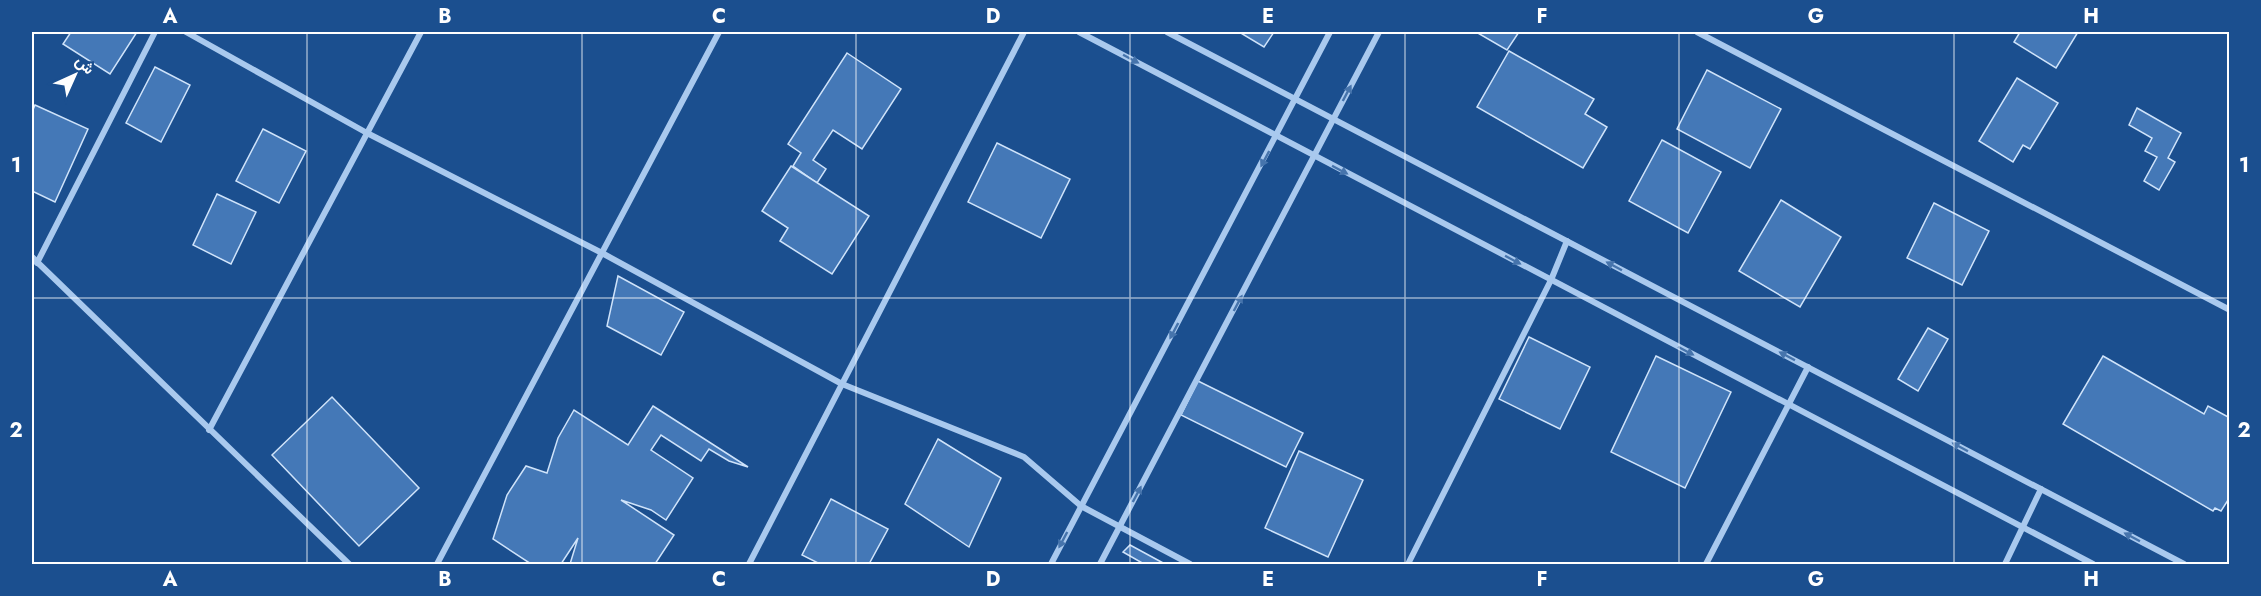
<svg xmlns="http://www.w3.org/2000/svg" width="2261" height="596" font-family="Jost,Vazirmatn,sans-serif">
<rect width="100%" height="100%" fill="#1b4f8f"/>
<g fill="#4478b7" stroke="#cfe3fa" stroke-width="1.5">
<path d="M71,32H137L110,74L63,44Z"/>
<path d="M1239,32H1274L1264,47Z"/>
<path d="M1476,32H1519L1507,50Z"/>
<path d="M2020,32H2078L2056,68L2014,42Z"/>
<path d="M1509,51L1594,99L1585,114L1607,127L1583,168L1477,107Z"/>
<path d="M847,53L901,89L862,149L833,130L813,160L826,169L817,183L793,166L801,153L788,144Z"/>
<path d="M155,67L190,85L161,142L126,123Z"/>
<path d="M1707,70L1781,109L1750,168L1677,129Z"/>
<path d="M2017,78L2058,103L2030,149L2023,145L2013,162L1979,141Z"/>
<path d="M35,105L88,129L55,202L32,191V112Z"/>
<path d="M2137,108L2181,133L2168,158L2175,162L2159,190L2144,181L2157,157L2145,151L2152,138L2129,125Z"/>
<path d="M263,129L306,151L279,203L236,181Z"/>
<path d="M1662,140L1721,172L1688,233L1629,201Z"/>
<path d="M997,143L1070,179L1041,238L968,202Z"/>
<path d="M791,166L869,216L832,274L780,241L788,228L762,211Z"/>
<path d="M217,194L256,212L231,264L193,245Z"/>
<path d="M1781,200L1841,237L1800,307L1739,271Z"/>
<path d="M1934,203L1989,231L1962,285L1907,258Z"/>
<path d="M618,276L684,312L661,355L607,326Z"/>
<path d="M1928,328L1948,339L1918,391L1898,379Z"/>
<path d="M1529,337L1590,367L1560,429L1499,399Z"/>
<path d="M1656,356L1731,392L1685,488L1611,452Z"/>
<path d="M2103,356L2204,414L2208,406L2230,418V497L2221,511L2215,508L2213,511L2063,424Z"/>
<path d="M1198,381L1303,433L1286,467L1181,415Z"/>
<path d="M332,397L419,488L359,546L272,455Z"/>
<path d="M653,406L748,467L729,461L709,449L701,461L661,435L651,450L693,478L666,520L651,510L621,500L674,535L655,564H570L578,538L561,564H531L493,539L507,495L526,466L547,473L558,438L574,410L628,445Z"/>
<path d="M938,439L1001,478L969,547L905,504Z"/>
<path d="M1299,451L1363,480L1328,557L1265,528Z"/>
<path d="M831,499L888,529L869,564H820L802,555Z"/>
<path d="M1130,545L1165,564H1144L1123,552Z"/>
</g>
<g fill="none" stroke-linecap="round" stroke-linejoin="round">
<g stroke="#a9c9ee" stroke-width="6">
<path d="M186,32L367,133L602,253L842,384L1024,457L1081,506L1190,564"/>
<path d="M1079,32L2093,564"/>
<path d="M1167,32L2184,564"/>
<path d="M1697,32L2230,310"/>
<path d="M32,257L349,564"/>
<path d="M37,263L155,32"/>
<path d="M209,430L421,32"/>
<path d="M437,564L719,32"/>
<path d="M749,564L1024,32"/>
<path d="M1051,564L1330,32"/>
<path d="M1100,564L1379,32"/>
<path d="M1408,564L1551,280L1567,241"/>
<path d="M1706,564L1808,367"/>
<path d="M2005,564L2041,489"/>
</g>
</g>
<defs><path id="oneway-solid" d="M-6-.8H1V-3.2L6.5 0L1 3.2V.8H-6Z" transform="scale(1.5)"/></defs>
<g fill="#4674ac">
<use href="#oneway-solid" transform="translate(1131 59) rotate(28)"/>
<use href="#oneway-solid" transform="translate(1347 93) rotate(-62)"/>
<use href="#oneway-solid" transform="translate(1265 159) rotate(118)"/>
<use href="#oneway-solid" transform="translate(1340 170) rotate(28)"/>
<use href="#oneway-solid" transform="translate(1513 260) rotate(28)"/>
<use href="#oneway-solid" transform="translate(1614 266) rotate(-152)"/>
<use href="#oneway-solid" transform="translate(1238 303) rotate(-62)"/>
<use href="#oneway-solid" transform="translate(1174 331) rotate(118)"/>
<use href="#oneway-solid" transform="translate(1686 351) rotate(28)"/>
<use href="#oneway-solid" transform="translate(1787 356) rotate(-152)"/>
<use href="#oneway-solid" transform="translate(1960 447) rotate(-152)"/>
<use href="#oneway-solid" transform="translate(1137 494) rotate(-62)"/>
<use href="#oneway-solid" transform="translate(2132 537) rotate(-152)"/>
<use href="#oneway-solid" transform="translate(1063 540) rotate(118)"/>
</g>
<path fill="none" stroke="#fff" stroke-width="1.5" stroke-opacity="0.55" d="M307,32V564M582,32V564M856,32V564M1130,32V564M1405,32V564M1679,32V564M1954,32V564M32,298H2230"/>
<rect width="2261" height="596" fill="none" stroke="#1b4f8f" stroke-width="66"/>
<g transform="translate(75 75) rotate(45)" stroke="#1b4f8f" stroke-width="4.5" paint-order="stroke">
<path d="M0-4.5L10 22L0 15L-10 22Z" fill="#ffffff"/>
<text y="-9" font-size="16" font-weight="bold" text-anchor="middle" fill="#ffffff">ش</text>
</g>
<rect x="33" y="33" width="2195" height="530" fill="none" stroke="#fff" stroke-width="2"/>
<g font-size="20" text-anchor="middle" font-weight="bold" fill="#fff">
<text x="170" y="23">A</text>
<text x="445" y="23">B</text>
<text x="719" y="23">C</text>
<text x="993" y="23">D</text>
<text x="1268" y="23">E</text>
<text x="1542" y="23">F</text>
<text x="1816" y="23">G</text>
<text x="2091" y="23">H</text>
<text x="16" y="172">1</text>
<text x="2244" y="172">1</text>
<text x="16" y="437">2</text>
<text x="2244" y="437">2</text>
<text x="170" y="586">A</text>
<text x="445" y="586">B</text>
<text x="719" y="586">C</text>
<text x="993" y="586">D</text>
<text x="1268" y="586">E</text>
<text x="1542" y="586">F</text>
<text x="1816" y="586">G</text>
<text x="2091" y="586">H</text>
</g>
</svg>
